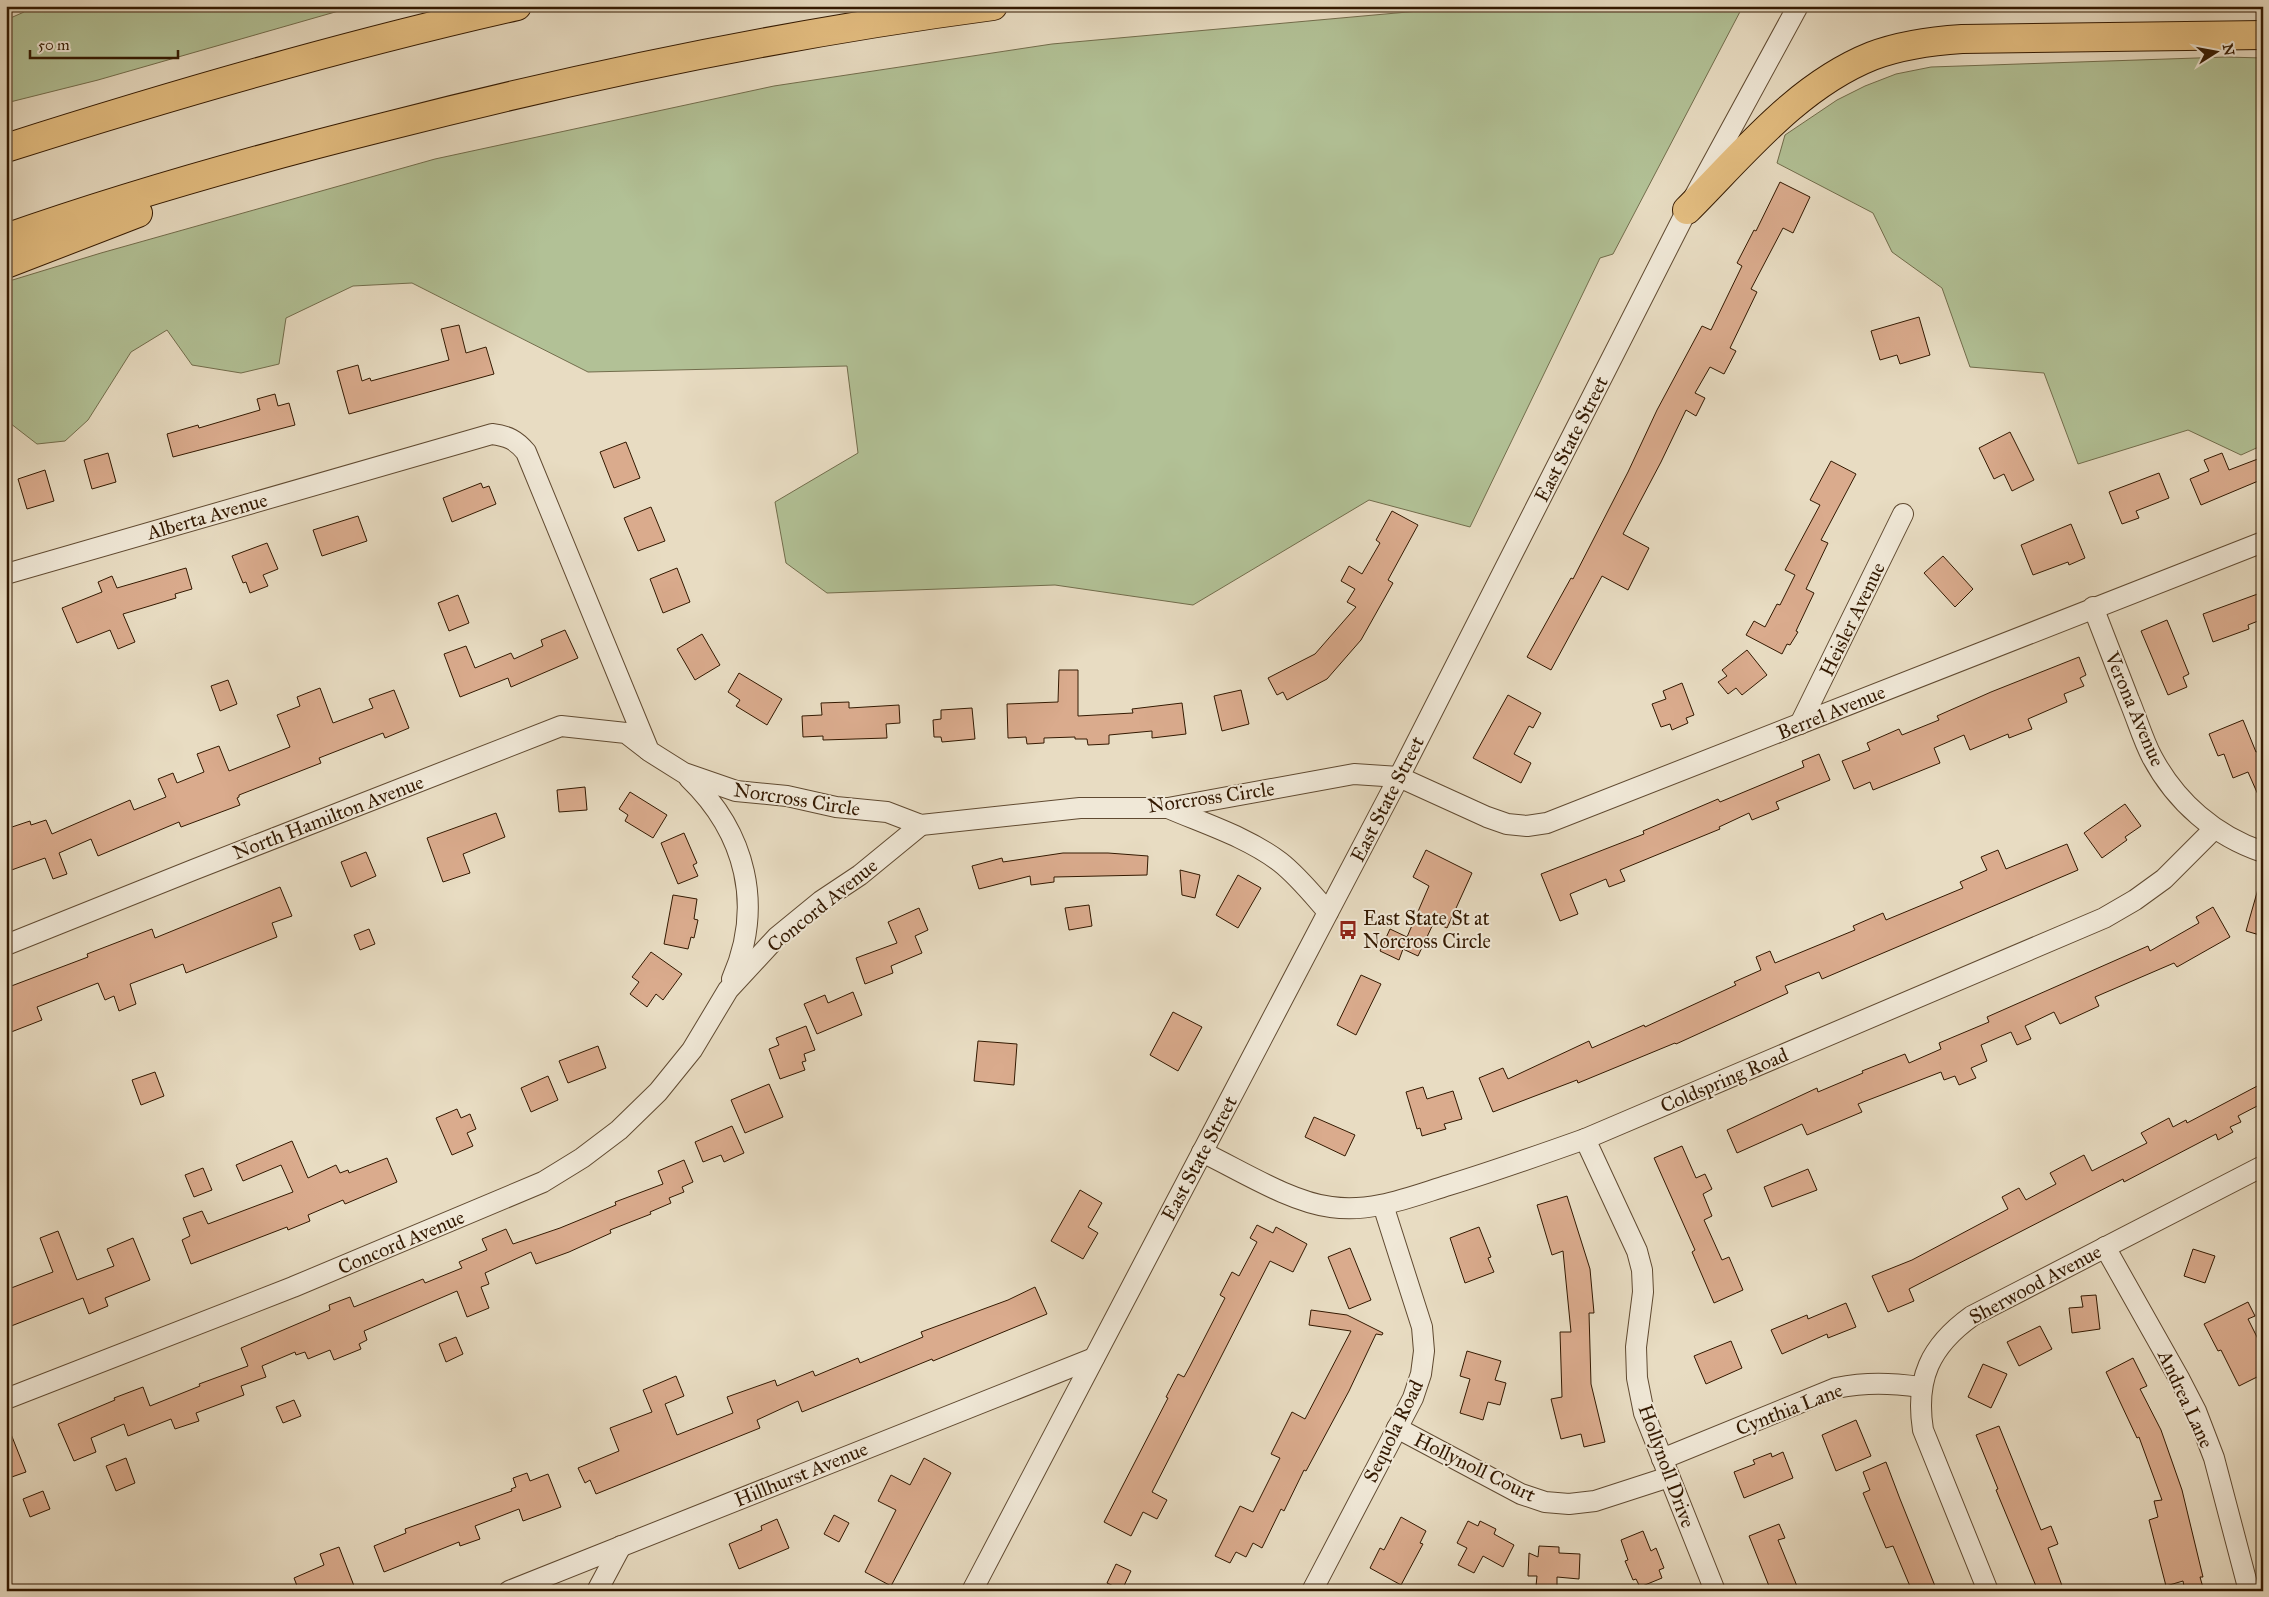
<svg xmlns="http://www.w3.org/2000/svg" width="2269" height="1597" font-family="'IM FELL Great Primer',serif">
<rect width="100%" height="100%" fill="#e8dcc2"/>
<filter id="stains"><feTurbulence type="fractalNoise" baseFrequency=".004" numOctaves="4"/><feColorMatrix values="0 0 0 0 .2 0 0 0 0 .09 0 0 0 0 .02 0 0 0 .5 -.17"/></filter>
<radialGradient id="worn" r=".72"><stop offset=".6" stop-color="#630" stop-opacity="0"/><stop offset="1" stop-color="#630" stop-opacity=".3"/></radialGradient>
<g fill="#b2c196" stroke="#726d4c">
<path d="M27,6H356L98,80L6,103V20L24,12Z"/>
<path d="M1548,6H1743L1613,254L1600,258L1470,527L1369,500L1193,605L1055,585L827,593L786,563L775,502L858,453L847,366L588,372L412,283L353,286L286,318L279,364L241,373L192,365L167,330L131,352L88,420L65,441L37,444L6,420V282L101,253L435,159L774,86L1052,44L1452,8Z"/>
<path d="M2226,57L2263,58V445L2241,455L2188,430L2078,464L2044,373L1970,367L1942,288L1892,252L1873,213L1777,163L1785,135L1837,100L1865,86L1896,74L1931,67Z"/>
</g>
<g fill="#daab8d" stroke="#331901">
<path d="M1780,182L1810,197L1793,233L1783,228L1751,289L1757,292L1730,348L1736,351L1724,374L1710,367L1695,393L1705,398L1696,416L1686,410L1661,462L1623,534L1649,548L1628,590L1602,576L1551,670L1527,657L1571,578L1573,579L1628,472L1657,410L1702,326L1711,330L1742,266L1737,263L1754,230L1756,231Z"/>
<path d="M1919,317L1930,355L1900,364L1897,355L1880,360L1871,331Z"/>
<path d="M459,325L466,353L486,347L494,374L349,414L337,371L358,365L362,381L370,378L371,381L449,360L441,329Z"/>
<path d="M275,394L278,406L289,403L295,425L173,457L167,434L198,425L199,428L260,410L257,399Z"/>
<path d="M2010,432L2034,480L2012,491L2004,474L1994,479L1979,448Z"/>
<path d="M626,442L640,478L614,488L600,452Z"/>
<path d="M108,453L116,482L92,489L84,460Z"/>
<path d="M2222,453L2229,470L2263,457V479L2201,505L2190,479L2209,471L2204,460Z"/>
<path d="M1831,461L1856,474L1821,540L1828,543L1806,589L1814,593L1796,631L1798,632L1790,645L1787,644L1782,654L1746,635L1754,621L1765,627L1777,604L1780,605L1795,575L1785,570L1820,505L1810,500Z"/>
<path d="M45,470L54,501L27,509L18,479Z"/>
<path d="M2159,473L2169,498L2136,511L2139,518L2122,524L2109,492Z"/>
<path d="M481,483L483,488L489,486L496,504L452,522L443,498Z"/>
<path d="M651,507L665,541L638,551L624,518Z"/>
<path d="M1392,511L1418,525L1388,580L1393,583L1361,640L1327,679L1287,700L1283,692L1277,695L1268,678L1315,654L1356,607L1347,602L1355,589L1341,581L1349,566L1362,574L1380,543L1376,540Z"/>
<path d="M358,516L367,541L322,556L313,530Z"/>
<path d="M2071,524L2085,558L2069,565L2068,562L2033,575L2021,545Z"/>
<path d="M267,543L278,569L263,575L268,586L250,593L246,582L243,583L232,556Z"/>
<path d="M1943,556L1973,589L1955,607L1924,573Z"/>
<path d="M186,568L192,589L175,594L176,598L123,614L135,642L118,649L110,630L77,643L62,608L102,592L98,582L112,576L117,588Z"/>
<path d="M677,568L690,602L663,613L650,579Z"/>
<path d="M2263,592V619L2248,625L2249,629L2213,642L2203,614Z"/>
<path d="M458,595L469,623L449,631L438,603Z"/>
<path d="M2167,620L2189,674L2183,677L2187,687L2168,695L2141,631Z"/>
<path d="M565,630L578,658L511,687L508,678L460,697L444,654L466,646L475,668L511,653L514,659L543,646L541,640Z"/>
<path d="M702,634L720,665L695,680L677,649Z"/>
<path d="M1747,650L1767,675L1742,695L1736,688L1728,694L1718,682L1727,676L1722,670Z"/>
<path d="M2079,657L2086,675L2080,678L2084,686L2064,694L2067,702L2028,719L2032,729L2009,738L2008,734L1970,750L1964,735L1934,748L1940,763L1873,790L1870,782L1854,789L1842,761L1870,750L1867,743L1899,729L1902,735L1939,720L1937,716L1991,692Z"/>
<path d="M1059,670H1078V716L1133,713L1132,709L1182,703L1186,734L1152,738V731L1109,735V744L1088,745L1087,739H1075V737L1044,738V743L1027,744L1026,737L1008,738L1007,704L1058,702Z"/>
<path d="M739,673L782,699L767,725L736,706L740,700L728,692Z"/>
<path d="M228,680L237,704L220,711L211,686Z"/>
<path d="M1682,683L1694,715L1686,718L1688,723L1672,730L1670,724L1661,727L1652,704L1666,699L1663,691Z"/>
<path d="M320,688L333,723L373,708L369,699L394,690L409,728L385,738L383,733L319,758L321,763L239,795V797L237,798L240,805L181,827L179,822L98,856L91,839L59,853L67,874L53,879L45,858L6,872V829L30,821L31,825L46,820L52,834L130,800L134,810L166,797L158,779L173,773L177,783L204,772L197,754L219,746L229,771L290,747L277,715L300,706L297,697Z"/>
<path d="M1241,690L1249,724L1222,731L1214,696Z"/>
<path d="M1508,695L1541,713L1533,728L1529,726L1514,754L1531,763L1521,783L1473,758Z"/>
<path d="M849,702V708L899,705L900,723L886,724L887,738L823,740V736L803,737L802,716L822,715L821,703Z"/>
<path d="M972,708L975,739L942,742L941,737H934L933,720L941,719V710Z"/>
<path d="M2243,720L2256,752L2263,750V806L2248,772L2233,778L2224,754L2218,756L2209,734Z"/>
<path d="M1819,754L1830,780L1776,802L1779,809L1752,820L1749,813L1719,827L1720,829L1620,870L1625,881L1609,887L1606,879L1570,894L1578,914L1560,921L1541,874L1644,834L1643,831L1718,799L1720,802L1804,767L1802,761Z"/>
<path d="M585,787L587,810L559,812L557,790Z"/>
<path d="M630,792L667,815L653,838L625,821L628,815L619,809Z"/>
<path d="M2125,804L2141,826L2125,837L2127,840L2102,858L2084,833Z"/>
<path d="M496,813L505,837L463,854L470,873L443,882L427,838Z"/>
<path d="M684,833L697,863L693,865L698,876L678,884L661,843Z"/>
<path d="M2067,844L2078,870L1822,979L1819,972L1785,986L1788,993L1676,1044L1675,1043L1578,1083L1577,1080L1493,1112L1479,1078L1503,1068L1508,1079L1589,1041L1592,1048L1644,1025L1645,1027L1736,985L1734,982L1761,970L1756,957L1770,951L1775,963L1855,930L1853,926L1883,913L1886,920L1963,888L1960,882L1987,870L1981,857L1998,850L2006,869Z"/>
<path d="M1426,850L1472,873L1447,928L1434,922L1418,956L1403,949L1399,960L1380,951L1390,929L1407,937L1429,886L1413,877Z"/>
<path d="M366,852L376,876L351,887L341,862Z"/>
<path d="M1063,853H1108L1148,856L1147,875L1054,877V882L1031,885L1030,876L979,889L972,866L1002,858L1003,862Z"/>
<path d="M1180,870L1200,875L1195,898L1182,895Z"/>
<path d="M1238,875L1261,888L1238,928L1216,915Z"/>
<path d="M280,887L292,916L272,923L277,937L186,973L183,964L130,984L136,1004L119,1011L114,996L105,1000L98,983L37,1007L42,1020L6,1034V988L88,957L87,954L152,929L155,938Z"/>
<path d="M2258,889H2263V936L2246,931Z"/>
<path d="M673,895L697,899L694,919L698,920L694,938L691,937L688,949L664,944Z"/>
<path d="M1089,905L1092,926L1069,930L1065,908Z"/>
<path d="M2213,907L2230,937L2177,967L2174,963L2095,997L2099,1006L2060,1024L2054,1012L2025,1026L2031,1039L2017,1045L2011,1032L1981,1045L1987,1061L1971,1068L1976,1078L1959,1085L1955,1076L1944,1080L1941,1072L1858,1104L1862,1112L1807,1135L1802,1124L1737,1153L1727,1130L1817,1088L1818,1092L1863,1073L1862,1071L1905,1054L1909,1063L1941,1049L1939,1043L1989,1022L1987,1017L2148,946L2150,951L2199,923L2196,917Z"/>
<path d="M919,908L928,930L915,936L922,953L891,966L893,973L865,984L856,958L897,943L888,922Z"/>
<path d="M369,929L375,944L360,950L354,935Z"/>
<path d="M651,952L682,974L663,1000L656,994L647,1007L630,994L639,982L632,977Z"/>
<path d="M1361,975L1381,984L1356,1035L1337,1025Z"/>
<path d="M853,992L862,1015L817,1034L804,1004L825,995L828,1003Z"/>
<path d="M1173,1012L1202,1027L1178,1071L1150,1055Z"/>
<path d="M806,1026L815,1050L804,1054L806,1061L802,1062L805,1070L780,1079L769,1049L779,1045L776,1038Z"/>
<path d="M978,1041L1017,1044L1014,1085L974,1081Z"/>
<path d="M598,1046L606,1068L568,1083L559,1061Z"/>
<path d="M155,1072L164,1096L141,1105L132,1080Z"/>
<path d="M548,1076L558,1100L531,1112L521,1088Z"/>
<path d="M2263,1083V1103L2238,1116L2241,1122L2230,1127L2233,1132L2218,1140L2216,1134L2124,1182L2123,1179L1909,1289L1914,1301L1888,1312L1872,1276L1912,1260L2008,1209L2002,1197L2019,1188L2026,1200L2056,1184L2050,1173L2084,1155L2092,1171L2147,1143L2141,1133L2169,1118L2173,1127L2186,1120L2187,1123Z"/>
<path d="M769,1084L783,1117L745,1133L731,1100Z"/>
<path d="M1423,1087L1427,1099L1453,1091L1462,1119L1444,1124L1446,1129L1422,1136L1420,1128L1417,1129L1406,1092Z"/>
<path d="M457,1109L461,1118L470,1114L476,1129L467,1133L473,1146L452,1155L436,1118Z"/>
<path d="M1314,1117L1355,1135L1345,1156L1305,1137Z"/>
<path d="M732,1126L744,1153L724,1162L721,1155L703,1162L695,1142Z"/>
<path d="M292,1141L308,1178L336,1165L340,1173L348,1170L349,1173L387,1158L397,1182L345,1204L343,1200L308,1215L310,1221L288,1230L287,1227L191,1264L182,1240L190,1236L183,1218L202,1211L208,1224L293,1192L281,1165L243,1181L236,1165Z"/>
<path d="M1682,1146L1696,1178L1705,1174L1712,1189L1703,1194L1712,1216L1704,1220L1722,1260L1729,1257L1743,1290L1714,1303L1692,1252L1695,1250L1654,1158Z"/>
<path d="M684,1160L693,1182L682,1187L684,1192L669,1198L671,1203L650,1212L651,1214L610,1230L611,1233L569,1252L536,1264L531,1252L485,1273L489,1284L481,1287L489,1308L467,1317L457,1291L364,1331L367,1340L359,1344L361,1349L334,1360L330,1350L308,1359L305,1352L296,1355L295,1352L262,1366L266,1377L241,1386L244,1395L196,1413L199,1421L175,1429L171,1419L128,1436L124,1424L91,1438L96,1452L74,1461L58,1424L115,1400L114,1398L143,1387L150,1406L200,1386L199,1384L248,1366L241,1348L330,1310L329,1305L350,1297L354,1307L423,1279L425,1283L462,1268L459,1262L487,1250L482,1239L506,1229L513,1244L560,1228L616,1205L615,1202L663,1184L658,1171Z"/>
<path d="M203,1168L212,1190L194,1197L185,1175Z"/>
<path d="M1808,1169L1817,1190L1772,1207L1764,1187Z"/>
<path d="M1080,1190L1102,1203L1088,1227L1098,1233L1083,1259L1051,1241Z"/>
<path d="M1567,1196L1590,1269L1594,1313H1589L1591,1384L1605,1442L1584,1447L1581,1434L1561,1439L1551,1399L1562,1397L1560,1332H1571L1563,1251L1552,1255L1537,1205Z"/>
<path d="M1257,1225L1273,1233L1276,1227L1307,1244L1293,1272L1270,1261L1152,1492L1167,1500L1157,1519L1143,1512L1131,1536L1104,1522L1168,1398L1166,1397L1178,1374L1184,1377L1190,1366L1225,1298L1220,1295L1232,1272L1239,1276L1257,1242L1250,1238Z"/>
<path d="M1479,1227L1491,1257L1488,1258L1494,1272L1465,1283L1450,1238Z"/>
<path d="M58,1231L77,1280L114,1266L107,1249L133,1238L150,1280L105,1298L108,1306L89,1314L83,1298L6,1328V1290L53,1272L40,1238Z"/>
<path d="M1350,1248L1371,1300L1349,1309L1328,1257Z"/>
<path d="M2193,1249L2215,1256L2205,1283L2184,1276Z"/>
<path d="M1035,1287L1047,1314L933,1361L932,1359L802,1412L798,1401L757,1420L760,1428L596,1494L590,1480L585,1483L578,1468L619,1451L610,1428L652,1412L643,1390L676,1376L684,1396L665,1404L677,1435L733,1413L727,1397L775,1380L777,1386L813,1371L815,1376L858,1358L860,1363L923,1337L921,1332L1008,1300Z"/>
<path d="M2096,1295L2100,1329L2072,1333L2069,1308L2083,1307L2081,1296Z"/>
<path d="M2248,1302L2255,1316L2248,1319L2263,1349V1374L2239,1386L2221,1350L2218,1351L2204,1324Z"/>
<path d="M1846,1303L1856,1327L1828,1338L1827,1334L1782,1354L1771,1330L1807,1315L1808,1319Z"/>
<path d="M1311,1310L1347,1315L1383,1333L1382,1335L1376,1334L1349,1391L1306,1471L1304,1470L1284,1511L1281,1509L1262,1548L1253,1543L1246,1557L1236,1552L1230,1563L1215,1556L1240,1506L1253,1512L1280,1458L1271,1454L1292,1412L1305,1419L1351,1331L1309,1325Z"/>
<path d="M2040,1326L2052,1349L2019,1366L2007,1342Z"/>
<path d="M456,1337L463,1354L446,1362L439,1344Z"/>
<path d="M1731,1341L1742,1368L1706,1384L1694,1356Z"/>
<path d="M1467,1351L1501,1361L1495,1380L1506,1383L1500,1405L1488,1402L1483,1420L1460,1413L1470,1379L1460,1376Z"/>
<path d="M2133,1358L2147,1386L2140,1389L2161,1430L2182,1490L2203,1577H2200L2204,1591H2185L2183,1581L2166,1586L2149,1520L2158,1517L2154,1501L2162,1500L2139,1437L2137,1438L2106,1372Z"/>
<path d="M1983,1364L2007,1374L1991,1408L1968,1397Z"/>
<path d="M294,1400L301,1416L283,1423L276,1407Z"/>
<path d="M1856,1420L1871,1456L1836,1471L1822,1435Z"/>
<path d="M7,1424L26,1472L6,1479V1425Z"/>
<path d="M1999,1426L2041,1530L2051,1526L2058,1544L2048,1548L2064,1591H2038L1996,1490L1998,1489L1976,1435Z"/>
<path d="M1783,1452L1793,1478L1744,1498L1734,1472L1755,1464L1753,1460L1771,1453L1772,1457Z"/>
<path d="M126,1458L135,1483L116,1491L106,1466Z"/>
<path d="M924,1458L951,1473L891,1586L865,1572L896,1510L878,1501L891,1475L910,1485Z"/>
<path d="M1886,1462L1900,1499L1937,1591H1912L1893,1546L1886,1548L1863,1493L1870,1490L1863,1472Z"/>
<path d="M527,1473L530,1481L548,1474L561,1507L523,1521L519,1509L475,1526L480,1539L460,1546L459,1542L384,1572L374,1546L406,1533L405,1529L512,1491L511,1489L516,1487L513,1478Z"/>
<path d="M43,1491L50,1509L30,1517L23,1499Z"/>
<path d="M834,1515L849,1523L839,1542L824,1534Z"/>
<path d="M1401,1517L1426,1531L1420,1543L1423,1544L1401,1585L1370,1568L1380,1548L1384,1550Z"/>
<path d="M777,1519L789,1548L739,1569L729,1544L762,1530L761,1526Z"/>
<path d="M1468,1521L1478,1526L1480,1521L1496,1529L1494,1534L1514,1545L1503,1567L1483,1556L1474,1573L1458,1565L1467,1548L1457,1543Z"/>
<path d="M1779,1524L1785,1538L1778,1540L1799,1591H1771L1749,1536Z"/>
<path d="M1643,1531L1651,1551L1656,1548L1664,1568L1659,1570L1662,1578L1640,1587L1636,1579L1633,1580L1625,1561L1628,1560L1621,1540Z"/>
<path d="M1539,1546L1559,1547V1553L1580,1554L1579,1579L1557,1577V1587L1536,1586L1537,1576H1528L1529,1553L1538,1557Z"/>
<path d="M339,1547L356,1591H299L294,1578L324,1565L320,1554Z"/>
<path d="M1116,1564L1131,1571L1122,1590L1107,1583Z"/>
</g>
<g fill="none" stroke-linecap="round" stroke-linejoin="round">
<g stroke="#604a31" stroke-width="22">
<g id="minor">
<path d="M6,574L492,434C508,436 516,440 526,452L649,751L684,773L736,791L787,796L836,807L887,812L921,825L1080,808H1168L1354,774L1399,777L1487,817L1507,824L1527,826L1547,823L2263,542"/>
<path d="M2093,607C2105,638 2117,669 2129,700C2137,719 2143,740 2152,757C2176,802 2215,836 2263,852"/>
<path d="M1800,724L1903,514"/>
<path d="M689,778C746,833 764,906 732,979"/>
<path d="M1168,808C1205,824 1247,837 1280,862C1298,876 1313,895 1328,912"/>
<path d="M6,945L193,870L561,726L626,733L648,750"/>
<path d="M1585,1139L1637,1251L1642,1270L1643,1292L1636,1347L1637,1378L1644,1413L1715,1591"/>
<path d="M1202,1152C1240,1170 1290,1202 1331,1207C1372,1213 1410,1197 1449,1185C1495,1171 1540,1155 1585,1139L2104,918L2135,900L2164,879L2214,829"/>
<path d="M2105,1247L2180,1380L2196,1411L2214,1458L2249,1591"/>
<path d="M6,1399L293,1287L543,1182L582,1158L619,1130L658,1092L692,1050L728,990L777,937L821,901L860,875L921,825"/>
<path d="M1397,1428L1521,1494L1545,1502L1569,1504L1595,1501L1669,1477"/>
<path d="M1662,1459L1836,1388C1867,1382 1890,1383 1921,1387"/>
<path d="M509,1591L1094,1358"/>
<path d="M597,1591L621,1546"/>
<path d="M972,1591L1399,777L1687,210L1798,6"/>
<path d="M1312,1591L1413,1398L1421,1374L1424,1351L1422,1327L1383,1205"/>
<path d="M1988,1591L1923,1430C1915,1379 1930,1346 1972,1316L2263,1166"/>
</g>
</g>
<g stroke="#331901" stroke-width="30">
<g id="highway">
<path d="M6,148C175,94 344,45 517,6"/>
<path d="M1687,210C1743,154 1797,86 1872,56C1901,45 1931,41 1962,39L2263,35"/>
<path d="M6,238C131,194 260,158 388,126C587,75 789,33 993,6"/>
<path d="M6,264L138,213"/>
</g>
</g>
<use href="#minor" stroke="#f0e8d7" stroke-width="20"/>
<use href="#highway" stroke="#e4be81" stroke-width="28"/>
</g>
<defs>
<g id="bus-bare" transform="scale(1.5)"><path d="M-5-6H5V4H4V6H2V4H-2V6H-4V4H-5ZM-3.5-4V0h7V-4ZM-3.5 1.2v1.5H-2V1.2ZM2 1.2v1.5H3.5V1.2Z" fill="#8f2418" stroke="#f0e8d7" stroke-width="2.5" paint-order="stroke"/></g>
</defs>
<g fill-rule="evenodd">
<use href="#bus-bare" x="1348" y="930"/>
</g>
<g text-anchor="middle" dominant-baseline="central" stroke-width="4" stroke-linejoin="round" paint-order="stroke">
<g font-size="20" fill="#331901" stroke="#f0e8d7">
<text transform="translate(1571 439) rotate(-63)">East State Street</text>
<text transform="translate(207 516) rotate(-16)">Alberta Avenue</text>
<text transform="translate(1852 619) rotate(-64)">Heisler Avenue</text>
<text transform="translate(2135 709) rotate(67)">Verona Avenue</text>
<text transform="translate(1831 712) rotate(-22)">Berrel Avenue</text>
<text transform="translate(1211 797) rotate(-8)">Norcross Circle</text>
<text transform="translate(797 799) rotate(9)">Norcross Circle</text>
<text transform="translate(1387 799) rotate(-63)">East State Street</text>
<text transform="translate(328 817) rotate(-21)">North Hamilton Avenue</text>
<text transform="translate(822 905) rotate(-39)">Concord Avenue</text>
<text transform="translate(1724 1080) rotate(-23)">Coldspring Road</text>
<text transform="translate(1199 1158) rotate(-62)">East State Street</text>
<text transform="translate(401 1242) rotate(-23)">Concord Avenue</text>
<text transform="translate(2035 1284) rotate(-28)">Sherwood Avenue</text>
<text transform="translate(2186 1399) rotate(65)">Andrea Lane</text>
<text transform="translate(1789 1409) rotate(-21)">Cynthia Lane</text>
<text transform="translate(1393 1431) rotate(-64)">Sequola Road</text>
<text transform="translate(1667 1466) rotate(70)">Hollynoll Drive</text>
<text transform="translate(1475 1467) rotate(26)">Hollynoll Court</text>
<text transform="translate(801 1474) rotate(-22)">Hillhurst Avenue</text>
</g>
<g font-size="20" fill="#331901" stroke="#f0e8d7" text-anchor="start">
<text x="1363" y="918">East State St at<tspan x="1363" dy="23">Norcross Circle</tspan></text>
</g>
</g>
<rect width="2269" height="1597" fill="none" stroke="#e8dcc2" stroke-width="25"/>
<rect x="8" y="8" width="2254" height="1582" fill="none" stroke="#331901" stroke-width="2.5"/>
<rect x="12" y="12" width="2244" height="1572" fill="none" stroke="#331901"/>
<g transform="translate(2216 52) rotate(79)" stroke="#f0e8d7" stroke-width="4" paint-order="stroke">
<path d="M0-4L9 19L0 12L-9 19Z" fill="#331901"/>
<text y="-8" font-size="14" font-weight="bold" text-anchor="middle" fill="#331901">N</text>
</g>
<path d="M30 50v8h148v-8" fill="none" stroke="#331901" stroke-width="2.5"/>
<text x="38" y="50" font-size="15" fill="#331901" stroke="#f0e8d7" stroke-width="4" paint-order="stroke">50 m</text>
<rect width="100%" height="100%" filter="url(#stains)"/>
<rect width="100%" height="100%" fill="url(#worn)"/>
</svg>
